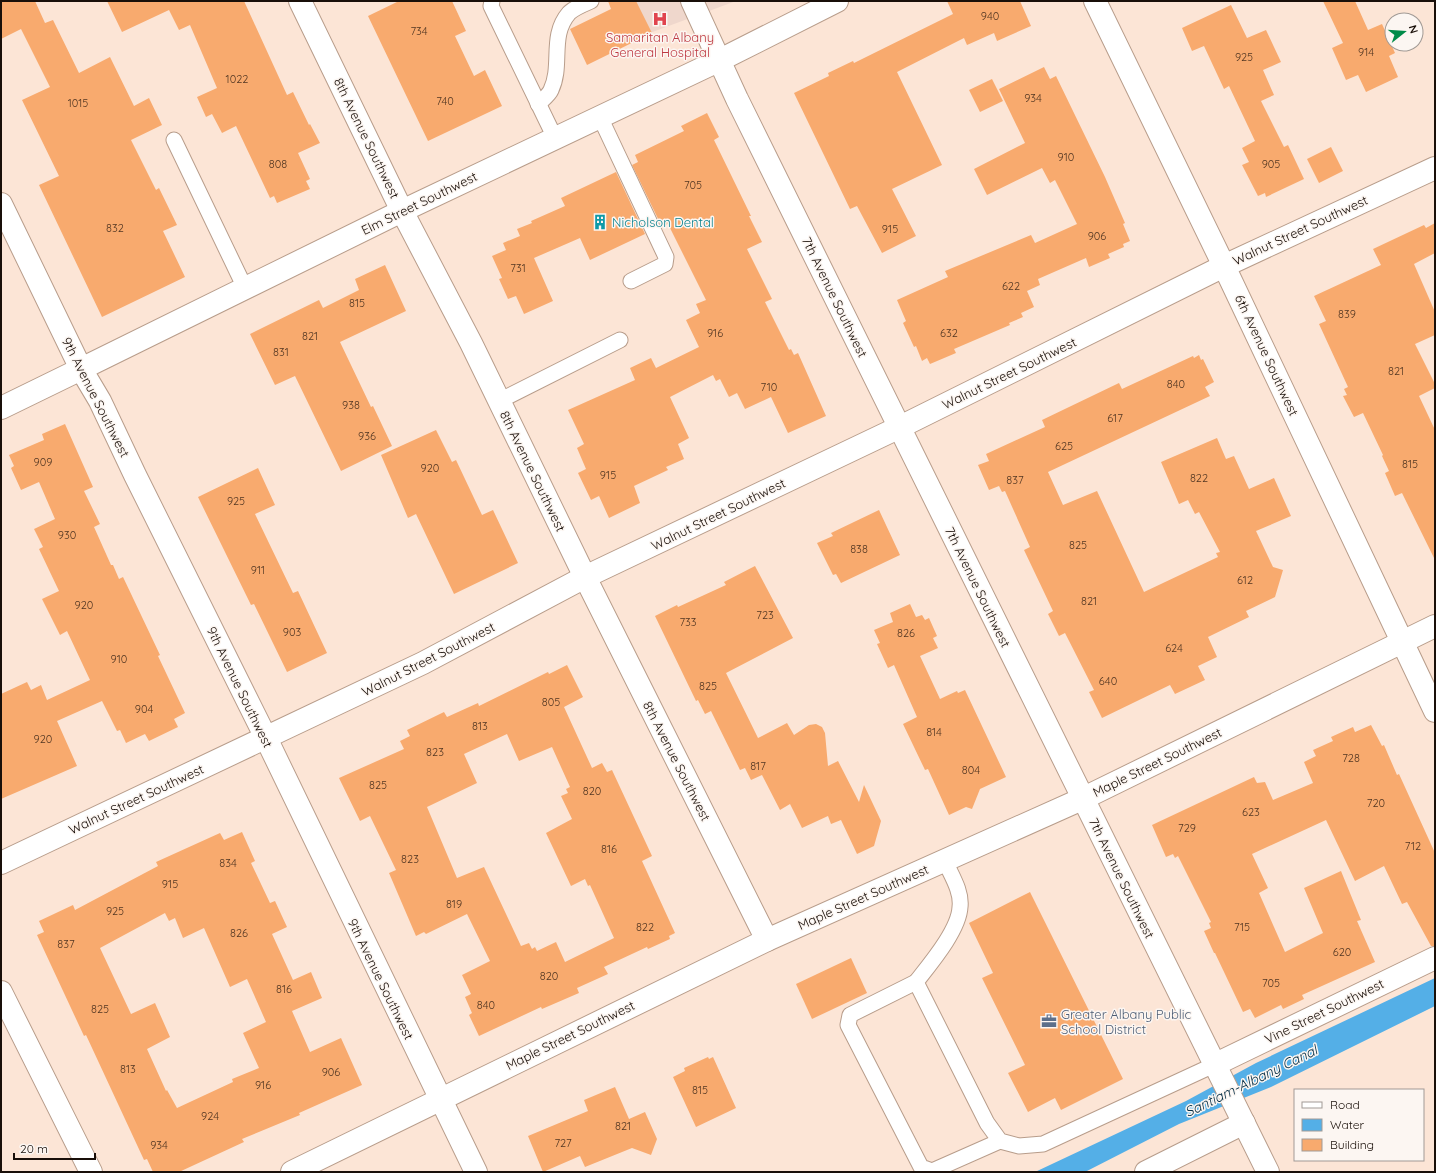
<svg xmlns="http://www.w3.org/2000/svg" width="1436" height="1173" font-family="Quicksand,sans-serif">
<rect width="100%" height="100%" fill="#fce5d6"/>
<path fill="#efd7cc" d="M626,1H736L639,37Z"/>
<path fill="#54afe7" d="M1435,978V1006L1271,1087L1179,1124L1085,1172H1035L1186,1101L1256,1063Z"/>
<g fill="#f8aa6e" fill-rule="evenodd">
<path d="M1,1H35L45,23L53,20L79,73L110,57L134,106L149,98L162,125L131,140L156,190L159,188L177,225L163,231L185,277L102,317L39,185L59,176L22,100L50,87L21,29L1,39Z"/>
<path d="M107,1H244L287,95L293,92L309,125L310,124L320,143L298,153L310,179L306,181L310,189L277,203L274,196L270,198L236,126L222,133L212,114L206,117L197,97L217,88L190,25L179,30L169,10L122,32Z"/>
<path d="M399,1H452L466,31L455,36L474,76L485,70L502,106L428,141L368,16Z"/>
<path d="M608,1H636L652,33L587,65L570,29L611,9Z"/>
<path d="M947,1H1020L1031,26L997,41L994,33L967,45L964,38L897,72L942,165L892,189L916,236L882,253L857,206L850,209L794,93L829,76L828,73L853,61L854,63L953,14Z"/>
<path d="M1323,1H1355L1368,30L1382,24L1395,53L1389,56L1398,77L1366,92L1358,75L1346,80L1332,48L1343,43Z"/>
<path d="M1231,5L1247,38L1266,30L1281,62L1263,70L1274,95L1261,101L1284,147L1288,145L1304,179L1266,197L1265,193L1258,196L1242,165L1249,162L1242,148L1255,141L1229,86L1224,89L1204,46L1192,51L1182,28Z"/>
<path d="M1044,67L1050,79L1056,76L1105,177L1125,223L1123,224L1130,241L1123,244L1124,247L1108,254L1110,258L1089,267L1086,258L1038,279L1040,285L1027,291L1034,307L1021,313L1023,317L1009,323L1010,325L954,349L956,353L930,364L927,358L922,361L916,346L914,347L903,323L906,321L897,300L948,277L945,271L1031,235L1035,243L1077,224L1055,180L1050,183L1042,168L987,195L974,169L1025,143L999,89Z"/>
<path d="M992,79L1003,101L980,112L969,90Z"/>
<path d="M707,113L719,137L714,140L751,216H749L762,242L747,249L772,299L765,302L789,350L791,349L794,355L798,353L826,416L788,433L771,397L745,409L737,393L729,397L720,379L716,381L713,375L670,397L689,438L678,444L684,459L666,467L668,470L634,486L640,503L609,518L599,496L591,500L578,473L586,469L577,448L584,444L568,410L635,380L630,368L651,358L656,368L699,347L686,320L700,313L696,304L706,300L668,224L662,227L632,165L638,162L635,155L684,131L681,126Z"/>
<path d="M1331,147L1343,171L1319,183L1307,159Z"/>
<path d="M616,172L645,234L590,260L580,238L534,258L553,301L524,314L516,296L508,299L499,279L502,278L492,256L506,250L503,243L520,236L517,229L532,223L531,221L565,206L561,198Z"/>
<path d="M1435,223V253L1414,264L1435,312V335L1415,344L1435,384V388L1419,396L1435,430V560L1402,493L1395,496L1385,473L1389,471L1382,456L1383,455L1363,413L1354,417L1343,396L1347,395L1344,389L1348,387L1319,324L1326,321L1314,296L1381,265L1373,249L1424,225L1426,228Z"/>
<path d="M385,265L406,311L340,342L371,407L373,406L392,446L341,471L295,376L275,385L250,334L319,300L323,308L359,290L355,279Z"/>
<path d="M1199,355L1201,360L1203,359L1214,382L1205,387L1210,396L1048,472L1063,505L1097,491L1144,592L1218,557L1216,553L1220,552L1199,512L1195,514L1188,500L1179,504L1161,462L1217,438L1226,459L1234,456L1249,489L1274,478L1291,516L1256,531L1273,567L1283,570L1275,597L1246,611L1249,617L1208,637L1217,657L1198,666L1205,680L1175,694L1170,685L1102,718L1089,692L1094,690L1065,633L1059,636L1048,614L1053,611L1024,550L1030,547L1005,491L1002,492L999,486L989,490L978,465L989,461L986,454L1045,427L1042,420L1119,383L1122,389L1193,356L1194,358Z"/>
<path d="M65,424L93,487L84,491L100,524L94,527L111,565H113L119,579L123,577L160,655L158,656L185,713L174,719L178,727L149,741L145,734L126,743L120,730L117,731L102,701L57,721L77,766L1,799V694L27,682L31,690L41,685L47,700L90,680L67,631L60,635L42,599L59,591L39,549L43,547L34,529L55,519L39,482L21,490L11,468L14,466L9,455L44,440L42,434Z"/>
<path d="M436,430L452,462L456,460L482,515L493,510L518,563L454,594L416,514L408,518L381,455Z"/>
<path d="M258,468L275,505L255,514L293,593L298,591L327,653L287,672L254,604L251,605L198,497Z"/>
<path d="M879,510L900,555L841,583L836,574L833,575L817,543L833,536L831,533Z"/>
<path d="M755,566L793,638L726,673L758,738L787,723L794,735L809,725L816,724L822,727L825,733L828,766L838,761L859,802L864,785L881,821L874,846L857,854L841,820L831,824L828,816L802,828L790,804L780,810L762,775L751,780L745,768L740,770L711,711L705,714L698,700L696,701L655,616L677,605L678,607L726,585L724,582Z"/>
<path d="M910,604L916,617L922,615L925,620L929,618L937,636L933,638L938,648L920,656L940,699L957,691L958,693L965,690L1006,777L980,789L972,809L966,807L949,815L928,769L925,770L903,724L917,717L894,665L888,668L877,644L880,643L874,630L893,622L890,613Z"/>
<path d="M567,665L583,697L564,707L592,768L602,763L607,772L612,770L652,856L642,861L675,933L669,936L670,939L648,949L647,947L604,967L608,974L577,988L579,993L542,1009L541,1007L479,1036L469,1015L472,1013L465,997L471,994L462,975L490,961L467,914L426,934L424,932L416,936L389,873L396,870L370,816L360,821L339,778L404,749L400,741L410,736L407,730L444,712L447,717L478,703L479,706L548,672L549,674ZM507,734L519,761L552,747L570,787L566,789L568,793L561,796L572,819L546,833L571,886L585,879L588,886L590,885L614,938L565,962L556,942L537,951L535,947L532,949L529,943L521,946L484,867L457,878L427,807L477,783L464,754Z"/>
<path d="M1371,725L1382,746L1384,745L1397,775L1399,774L1435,853V946H1431L1407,902L1402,904L1384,866L1355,881L1326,820L1252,854L1268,888L1259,893L1285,952L1323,933L1304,888L1341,871L1361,920L1357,921L1375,962L1302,995L1304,999L1283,1009L1281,1005L1255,1018L1250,1009L1243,1012L1215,953H1214L1204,931L1211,928L1209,923L1211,922L1178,856L1175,858L1173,854L1166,857L1152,825L1254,777L1257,783L1265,782L1273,800L1313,783L1304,762L1316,756L1313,750L1333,741L1331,737L1353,727L1355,732Z"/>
<path d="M242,832L255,861L251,863L270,903L275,901L287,927L272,934L293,980L311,972L322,998L292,1011L310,1052L341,1038L362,1085L299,1113L300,1115L242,1139L244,1142L179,1172H153L147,1159L144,1160L86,1035L84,1036L37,935L44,932L39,921L73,905L75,910L158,866L156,862L220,833L224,840ZM165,913L169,921L175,918L183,938L204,928L230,987L247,979L266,1022L243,1033L259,1068L232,1079L233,1082L177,1108L167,1090L166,1091L147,1049L170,1037L155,1003L131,1014L100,948Z"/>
<path d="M1030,892L1123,1079L1061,1110L1055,1098L1028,1112L1008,1073L1025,1065L982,978L993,973L969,923Z"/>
<path d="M851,958L867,993L812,1019L796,984Z"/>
<path d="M708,1057L709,1059L713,1057L736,1108L696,1127L673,1077L685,1071L684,1068Z"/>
<path d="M615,1087L629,1119L645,1112L657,1139L651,1155L632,1148L585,1167L580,1156L543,1172L528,1136L588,1111L584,1100Z"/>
</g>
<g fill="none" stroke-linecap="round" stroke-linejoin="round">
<g stroke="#b89d8b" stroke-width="17">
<g id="service">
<path d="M492,1L491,6L555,138"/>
<path d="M538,104C542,100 549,95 551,90C563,65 549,36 569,13C574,8 584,4 591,1"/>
<path d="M600,117L666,257L665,264L631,281"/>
<path d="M174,140L245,288"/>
<path d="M499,401L620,340"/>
<path d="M945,861C951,875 962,891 960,907C959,930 930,964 916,982L987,1123L1000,1141L1019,1146L1043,1144L1214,1065"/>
<path d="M916,982L850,1015L848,1025L921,1167L932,1171L1000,1141"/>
</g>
</g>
<g stroke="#b89d8b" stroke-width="24">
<g id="minor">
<path d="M300,1L402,211L471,343L585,577L767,940"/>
<path d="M692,1L737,99L1268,1172"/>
<path d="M1095,1L1224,266L1435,711"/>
<path d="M1,204L81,369L402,211L720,60L837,1"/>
<path d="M1,863L423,663L585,577L900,427L1224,266L1435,168"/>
<path d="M1,992L91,1172"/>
<path d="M1214,1065L1435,958"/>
<path d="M292,1172L767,940L1082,799L1435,626"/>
<path d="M1146,1172L1244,1123"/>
</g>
</g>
<g stroke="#b89d8b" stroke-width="24">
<path id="tertiary" d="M1,408L81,369L100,401L135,475L266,738L476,1172"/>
</g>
<use href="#service" stroke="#fff" stroke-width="15"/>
<use href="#minor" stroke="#fff" stroke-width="22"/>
<use href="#tertiary" stroke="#fff" stroke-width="22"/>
</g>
<defs>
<g id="hospital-bare" transform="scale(1.2)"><path d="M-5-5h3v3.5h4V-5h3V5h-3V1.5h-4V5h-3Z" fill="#e0444e" stroke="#fcf6f2" stroke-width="2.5" paint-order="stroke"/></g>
<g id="building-bare" transform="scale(1.2)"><path d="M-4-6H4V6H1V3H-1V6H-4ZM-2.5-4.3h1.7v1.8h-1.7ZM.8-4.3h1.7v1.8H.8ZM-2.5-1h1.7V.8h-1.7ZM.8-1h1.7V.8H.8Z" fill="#0f9aa8" stroke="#fcf6f2" stroke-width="2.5" paint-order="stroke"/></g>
<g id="office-bare" transform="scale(1.2)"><path d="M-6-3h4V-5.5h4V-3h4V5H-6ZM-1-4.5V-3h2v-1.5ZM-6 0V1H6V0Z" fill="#5c6f8a" stroke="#fcf6f2" stroke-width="2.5" paint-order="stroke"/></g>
</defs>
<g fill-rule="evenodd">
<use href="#hospital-bare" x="660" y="19"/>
<use href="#building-bare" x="600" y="222"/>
<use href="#office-bare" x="1049" y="1021"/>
</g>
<g text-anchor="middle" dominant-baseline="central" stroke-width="3" stroke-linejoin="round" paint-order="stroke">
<g font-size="11" fill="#513622">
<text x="990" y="16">940</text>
<text x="419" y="31">734</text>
<text x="1366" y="52">914</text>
<text x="1244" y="57">925</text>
<text x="237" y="79">1022</text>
<text x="1033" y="98">934</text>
<text x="445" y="101">740</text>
<text x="78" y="103">1015</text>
<text x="1066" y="157">910</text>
<text x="278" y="164">808</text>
<text x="1271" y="164">905</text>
<text x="693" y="185">705</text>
<text x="115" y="228">832</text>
<text x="890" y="229">915</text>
<text x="1097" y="236">906</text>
<text x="518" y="268">731</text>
<text x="1011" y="286">622</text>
<text x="357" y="303">815</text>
<text x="1347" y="314">839</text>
<text x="715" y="333">916</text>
<text x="949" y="333">632</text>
<text x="310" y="336">821</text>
<text x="281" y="352">831</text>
<text x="1396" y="371">821</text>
<text x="1176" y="384">840</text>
<text x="769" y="387">710</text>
<text x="351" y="405">938</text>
<text x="1115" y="418">617</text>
<text x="367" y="436">936</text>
<text x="1064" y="446">625</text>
<text x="43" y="462">909</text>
<text x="1410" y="464">815</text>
<text x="430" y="468">920</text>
<text x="608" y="475">915</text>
<text x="1199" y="478">822</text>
<text x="1015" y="480">837</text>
<text x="236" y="501">925</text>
<text x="67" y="535">930</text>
<text x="1078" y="545">825</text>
<text x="859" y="549">838</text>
<text x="258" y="570">911</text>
<text x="1245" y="580">612</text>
<text x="1089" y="601">821</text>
<text x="84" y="605">920</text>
<text x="765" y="615">723</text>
<text x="688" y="622">733</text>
<text x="292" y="632">903</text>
<text x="906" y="633">826</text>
<text x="1174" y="648">624</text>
<text x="119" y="659">910</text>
<text x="1108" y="681">640</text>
<text x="708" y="686">825</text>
<text x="551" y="702">805</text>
<text x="144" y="709">904</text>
<text x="480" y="726">813</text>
<text x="934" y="732">814</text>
<text x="43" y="739">920</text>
<text x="435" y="752">823</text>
<text x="1351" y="758">728</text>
<text x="758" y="766">817</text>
<text x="971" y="770">804</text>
<text x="378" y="785">825</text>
<text x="592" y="791">820</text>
<text x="1376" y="803">720</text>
<text x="1251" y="812">623</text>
<text x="1187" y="828">729</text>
<text x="1413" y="846">712</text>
<text x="609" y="849">816</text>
<text x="410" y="859">823</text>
<text x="228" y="863">834</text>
<text x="170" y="884">915</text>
<text x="454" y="904">819</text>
<text x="115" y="911">925</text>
<text x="645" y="927">822</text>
<text x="1242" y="927">715</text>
<text x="239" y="933">826</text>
<text x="66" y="944">837</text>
<text x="1342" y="952">620</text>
<text x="549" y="976">820</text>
<text x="1271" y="983">705</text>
<text x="284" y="989">816</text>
<text x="486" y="1005">840</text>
<text x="100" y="1009">825</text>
<text x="128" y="1069">813</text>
<text x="331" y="1072">906</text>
<text x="263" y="1085">916</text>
<text x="700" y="1090">815</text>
<text x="210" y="1116">924</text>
<text x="623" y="1126">821</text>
<text x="563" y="1143">727</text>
<text x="159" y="1145">934</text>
</g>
<g font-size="13" fill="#be3a42" stroke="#fcf6f2">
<text x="660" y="37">Samaritan Albany<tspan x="660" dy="15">General Hospital</tspan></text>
</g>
<g font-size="13" fill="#190f09" stroke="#fcf6f2">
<text transform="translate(367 138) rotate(64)">8th Avenue Southwest</text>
<text transform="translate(419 203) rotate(-26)">Elm Street Southwest</text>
<text transform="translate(1300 230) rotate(-25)">Walnut Street Southwest</text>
<text transform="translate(835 297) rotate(64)">7th Avenue Southwest</text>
<text transform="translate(1267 355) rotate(65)">6th Avenue Southwest</text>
<text transform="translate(1009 373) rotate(-26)">Walnut Street Southwest</text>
<text transform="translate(96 397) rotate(63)">9th Avenue Southwest</text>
<text transform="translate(533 471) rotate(64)">8th Avenue Southwest</text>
<text transform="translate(718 514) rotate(-26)">Walnut Street Southwest</text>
<text transform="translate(978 587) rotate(64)">7th Avenue Southwest</text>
<text transform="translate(428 659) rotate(-27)">Walnut Street Southwest</text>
<text transform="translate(240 687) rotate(64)">9th Avenue Southwest</text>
<text transform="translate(677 761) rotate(63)">8th Avenue Southwest</text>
<text transform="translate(1157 762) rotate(-26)">Maple Street Southwest</text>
<text transform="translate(136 799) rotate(-25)">Walnut Street Southwest</text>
<text transform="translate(1122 878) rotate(64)">7th Avenue Southwest</text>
<text transform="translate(863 897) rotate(-24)">Maple Street Southwest</text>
<text transform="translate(381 979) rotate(64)">9th Avenue Southwest</text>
<text transform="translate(1324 1011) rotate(-26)">Vine Street Southwest</text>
<text transform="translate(570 1035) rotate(-26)">Maple Street Southwest</text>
</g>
<g font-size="13" fill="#0d838f" stroke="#fcf6f2" text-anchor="start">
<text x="612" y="222">Nicholson Dental</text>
</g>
<g font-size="13" fill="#4e5e75" stroke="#fcf6f2" text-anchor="start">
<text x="1061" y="1014">Greater Albany Public<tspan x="1061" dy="15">School District</tspan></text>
</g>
<g font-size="14" font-style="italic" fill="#042d44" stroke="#fcf6f2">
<text transform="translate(1251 1081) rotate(-26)">Santiam-Albany Canal</text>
</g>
</g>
<rect width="1436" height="1173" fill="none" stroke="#190f09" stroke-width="4"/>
<rect x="1294" y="1089" width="130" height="72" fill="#fcf6f2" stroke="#a19a95"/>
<rect x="1302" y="1102" width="20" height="6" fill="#ffffff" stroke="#a19a95"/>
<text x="1330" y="1109" font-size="12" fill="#190f09">Road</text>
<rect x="1302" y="1119" width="20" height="12" fill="#54afe7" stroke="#a19a95"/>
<text x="1330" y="1129" font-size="12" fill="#190f09">Water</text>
<rect x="1302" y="1139" width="20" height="12" fill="#f8aa6e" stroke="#a19a95"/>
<text x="1330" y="1149" font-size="12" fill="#190f09">Building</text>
<g transform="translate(1404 32) rotate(73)"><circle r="19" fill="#fcf6f2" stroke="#a19a95"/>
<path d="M0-3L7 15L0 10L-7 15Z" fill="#008b49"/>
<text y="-6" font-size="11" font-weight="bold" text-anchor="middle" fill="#190f09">N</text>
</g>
<path d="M14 1153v6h81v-6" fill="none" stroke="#190f09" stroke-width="2"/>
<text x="20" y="1153" font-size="12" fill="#190f09" stroke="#fcf6f2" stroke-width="3" paint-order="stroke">20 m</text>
</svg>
